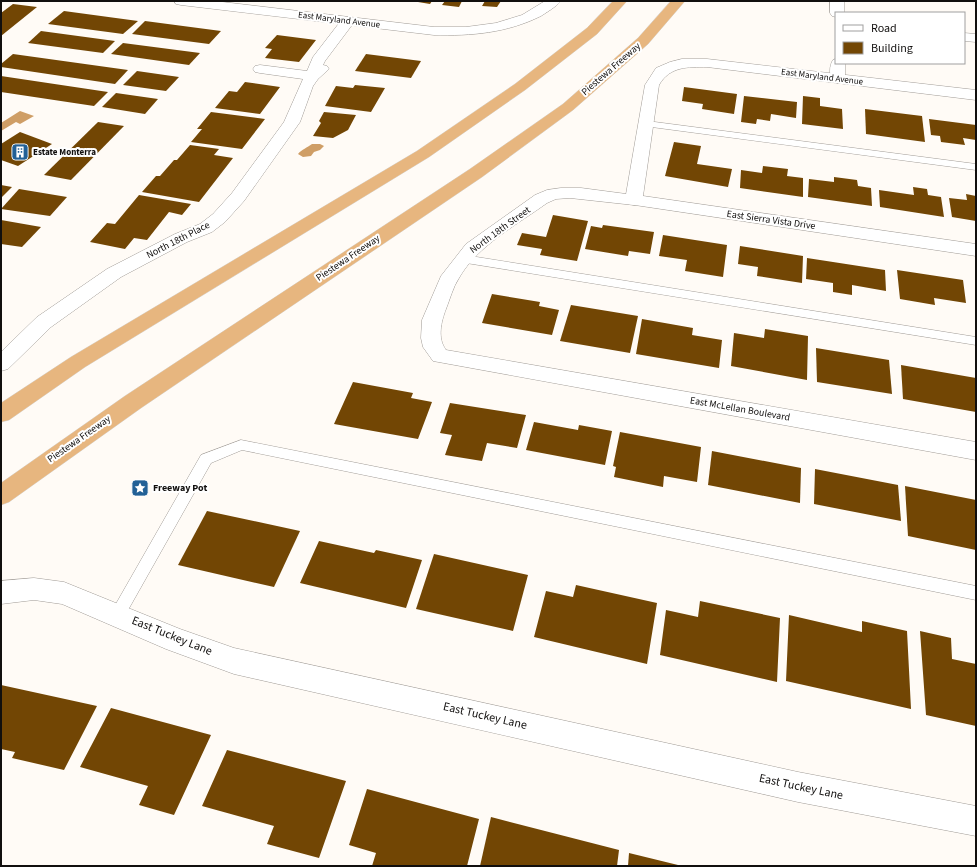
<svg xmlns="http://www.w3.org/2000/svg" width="977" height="867" font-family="'Source Sans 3',sans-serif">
<rect width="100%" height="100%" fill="#fffbf6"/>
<g fill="#cf9e66">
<path d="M20,111L34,116L20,124L16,122L1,131V123Z"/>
<path d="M312,144H320L324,146L320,150L314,152L311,156L303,157L298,154C302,149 307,148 312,144Z"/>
</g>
<g fill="#724604">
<path d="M412,1H432L430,4Z"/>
<path d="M445,1H462L459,7L442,5Z"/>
<path d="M485,1H501L497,7L482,6Z"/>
<path d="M13,4L37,7L1,36V13Z"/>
<path d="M64,11L138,21L123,34L48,24Z"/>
<path d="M145,21L221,31L209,44L132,34Z"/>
<path d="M41,31L115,41L103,53L28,43Z"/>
<path d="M277,35L316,40L299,62L265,58L272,49L265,48Z"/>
<path d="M123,43L200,53L189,65L111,54Z"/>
<path d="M13,54L128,70L115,84L1,67V64Z"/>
<path d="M366,54L421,61L411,78L355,71Z"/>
<path d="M137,71L179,77L166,91L123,85Z"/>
<path d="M1,76L108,92L94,106L1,92Z"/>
<path d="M245,82L280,87L260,114L215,108L229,91L237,92Z"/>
<path d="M355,85L385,88L371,112L325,106L336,86L353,88Z"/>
<path d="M684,87L737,94L734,114L702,109L703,104L682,101Z"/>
<path d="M116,93L158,99L145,114L102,107Z"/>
<path d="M744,96L797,102L796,118L771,114L770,121L757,119L756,124L741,122Z"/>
<path d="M803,96L820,98V106L842,109L843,129L802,124Z"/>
<path d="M865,109L922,116L925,142L866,134Z"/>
<path d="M211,112L265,119L242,149L191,142L202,129H197Z"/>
<path d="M324,112L356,115L348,130L333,138L313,136L321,123L319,121Z"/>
<path d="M929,119L976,125V140L963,138L965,145L941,142L940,136L931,135Z"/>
<path d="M98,122L124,126L71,180L44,175Z"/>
<path d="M20,132L52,144L18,166L1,160V144Z"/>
<path d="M674,142L701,146L697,164L732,169L728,187L665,176Z"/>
<path d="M190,145L219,149L214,155L233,158L199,202L142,192L156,176H160L174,160H177Z"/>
<path d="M763,166L788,169L787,176L803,178V197L740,188L741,170L762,173Z"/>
<path d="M834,177L857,180L858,186L871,188L872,206L808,197L809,179L834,182Z"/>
<path d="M1,185L12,187L1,198Z"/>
<path d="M913,187L927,189L928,195L941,197L944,217L880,207L879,190L914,195Z"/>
<path d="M19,189L67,197L50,216L1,209Z"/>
<path d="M966,194L976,196V221L952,217L949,198L967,200Z"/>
<path d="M139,195L191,204L182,215L169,212L147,240L134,238L125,249L90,242L107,223L115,224Z"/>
<path d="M553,215L588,221L577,261L540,255L542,249L517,245L522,233L546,237Z"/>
<path d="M1,220L41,227L22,247L1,244Z"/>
<path d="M603,225L654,232L650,254L629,251L628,256L585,249L591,226L602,228Z"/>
<path d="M663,235L727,245L723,277L685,271L687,260L659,256Z"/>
<path d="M740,246L803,256L802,283L757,276L758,267L738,264Z"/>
<path d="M807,258L885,270L886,291L852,285V295L833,292V283L806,279Z"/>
<path d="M897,270L963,280L966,303L934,298L935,305L900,299Z"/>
<path d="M492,294L540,302L539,306L559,310L552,335L482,323Z"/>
<path d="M571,305L638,316L630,353L560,341Z"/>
<path d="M642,319L693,328L692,335L722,340L719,368L636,354Z"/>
<path d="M765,329L808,336L807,380L731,366L734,333L764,338Z"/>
<path d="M816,348L889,360L892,394L817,382Z"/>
<path d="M901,365L976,378V412L903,399Z"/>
<path d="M353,382L413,393L411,398L432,402L418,439L334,424Z"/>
<path d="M450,403L526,415L517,448L487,443L482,461L445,455L452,435L440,433Z"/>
<path d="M534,422L578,430L579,425L612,431L605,465L526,450Z"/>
<path d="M620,432L701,447L697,482L664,476L663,487L614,477L616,467L613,466Z"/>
<path d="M712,451L801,468L800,503L708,485Z"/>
<path d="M815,469L898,485L901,521L814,504Z"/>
<path d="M905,486L976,500V550L908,536Z"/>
<path d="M207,511L300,531L274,587L178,565Z"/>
<path d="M319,541L374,553L376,550L422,560L406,608L300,583Z"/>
<path d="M434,554L528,575L513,631L416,609Z"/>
<path d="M576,585L657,603L647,664L534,637L546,591L573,597Z"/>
<path d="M700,601L780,618L777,682L660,655L666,610L698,617Z"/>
<path d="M789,615L862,632V621L907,631L911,709L786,681Z"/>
<path d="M920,631L951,638L952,659L976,664V726L926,715Z"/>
<path d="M1,685L97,706L64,770L12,758L15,752L1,749Z"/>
<path d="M111,708L211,735L174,815L139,805L148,786L80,767Z"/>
<path d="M227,750L346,781L319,858L267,844L274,826L202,806Z"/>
<path d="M367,789L479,819L467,866H372L376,853L349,845Z"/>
<path d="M491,817L619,850L617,866H480Z"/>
<path d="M629,853L678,865V866H628Z"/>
</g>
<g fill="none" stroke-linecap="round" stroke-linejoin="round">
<g stroke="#a09b96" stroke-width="1">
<g id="service">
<path d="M647,121L976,164V170L644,126L642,124Z"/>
<path d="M464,255L976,337V345L460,262L459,259L460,256Z"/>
<path d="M241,440L976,586V600L242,450L211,463L123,619L118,621L113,619L110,614L113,609L201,455Z"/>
</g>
</g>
<g stroke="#a09b96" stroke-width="1">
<g id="minor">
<path d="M830,1H844V13H836V17L832,16L830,13Z"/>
<path d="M348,17L353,18L355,21L325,61L323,65L327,66L329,69L318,79L313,86L300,122L244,201L225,222L212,232L187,242L121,277L51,327L8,369L1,371V352L37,317L107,269L175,234L200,224L213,214L232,193L284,122L303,79L260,73L255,72L253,69L255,66L260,65L307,71L313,57L343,18Z"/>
<path d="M964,33L976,34V42L964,41Z"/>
<path d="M836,59V63H845V79L843,82L838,83L833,82C829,77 829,65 833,60Z"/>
<path d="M561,188H581L634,195L640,196L643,200L640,204L634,205L570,198L556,199L547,203C518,224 477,246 459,278C453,287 450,299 446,309C441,322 437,338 446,350L976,442V460L433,361L423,347L421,338L422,320L441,276L466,244L535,195L547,190Z"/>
<path d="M34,578L64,582L180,629L234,648L798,772L976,806V836L798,802L234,674L166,649L62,604L34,600L1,604V581Z"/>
</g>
</g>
<g stroke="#a09b96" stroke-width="1">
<g id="tertiary">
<path d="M174,1H214L434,27H466L496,23L522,15L545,1H561C556,7 547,12 541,16C507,33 471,36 434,35L181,5L176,4Z"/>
<path d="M682,59H707L976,90V100L707,67C688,67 670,66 659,85L643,196L976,244V256L628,204L625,200L645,85L656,68L670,62Z"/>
</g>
</g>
<g stroke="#d9d9d8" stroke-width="1">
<g id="motorway">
<path d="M613,1H627L597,34L525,90L429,157L85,367L9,420L1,422V403L71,357L417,151L515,84L587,28Z"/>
<path d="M671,1H685L648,44L573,110L482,177L141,408L9,502L1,505V483L125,396L470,169L563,104L638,38Z"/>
</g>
</g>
<use href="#service" fill="#fff" fill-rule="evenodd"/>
<use href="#minor" fill="#fff" fill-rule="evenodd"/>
<use href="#tertiary" fill="#fff" fill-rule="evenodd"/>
<use href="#motorway" fill="#e7b67f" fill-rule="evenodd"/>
</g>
<defs>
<g id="building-square" transform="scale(0.9)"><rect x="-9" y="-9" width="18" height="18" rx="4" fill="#226096" stroke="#fff"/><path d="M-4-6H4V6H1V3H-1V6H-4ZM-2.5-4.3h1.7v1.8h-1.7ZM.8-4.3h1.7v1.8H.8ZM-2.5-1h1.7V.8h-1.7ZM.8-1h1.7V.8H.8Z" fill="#fff"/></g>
<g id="sight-square" transform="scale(0.9)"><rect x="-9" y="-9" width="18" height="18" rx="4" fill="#226096" stroke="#fff"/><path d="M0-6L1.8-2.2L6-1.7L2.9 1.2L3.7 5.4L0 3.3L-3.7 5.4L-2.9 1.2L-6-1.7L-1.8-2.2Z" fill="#fff"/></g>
</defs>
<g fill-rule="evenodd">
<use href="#building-square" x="20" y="152"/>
<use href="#sight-square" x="140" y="488"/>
</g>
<g text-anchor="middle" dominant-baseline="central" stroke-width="4" stroke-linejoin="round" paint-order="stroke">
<g font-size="9" fill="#110f0e" stroke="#fff">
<text transform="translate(339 20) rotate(7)">East Maryland Avenue</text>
<text transform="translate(822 77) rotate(7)">East Maryland Avenue</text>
</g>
<g font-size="9" font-weight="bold" fill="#110f0e" stroke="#fff" text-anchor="start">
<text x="33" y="152">Estate Monterra</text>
</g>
<g font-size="10" fill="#110f0e" stroke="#fff">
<text transform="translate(611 69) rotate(-41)">Piestewa Freeway</text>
<text transform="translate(771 220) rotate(8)">East Sierra Vista Drive</text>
<text transform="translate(500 230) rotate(-36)">North 18th Street</text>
<text transform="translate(178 240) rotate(-27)">North 18th Place</text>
<text transform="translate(348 258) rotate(-34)">Piestewa Freeway</text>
<text transform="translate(740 409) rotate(10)">East McLellan Boulevard</text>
<text transform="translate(79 439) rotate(-35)">Piestewa Freeway</text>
</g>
<g font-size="10" font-weight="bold" fill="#110f0e" stroke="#fff" text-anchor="start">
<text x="153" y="488">Freeway Pot</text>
</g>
<g font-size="12" fill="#110f0e" stroke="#fff">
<text transform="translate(172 636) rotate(22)">East Tuckey Lane</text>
<text transform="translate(485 716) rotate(13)">East Tuckey Lane</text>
<text transform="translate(801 787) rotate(12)">East Tuckey Lane</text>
</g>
</g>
<rect width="977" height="867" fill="none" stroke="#110f0e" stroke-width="4"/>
<rect x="835" y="12" width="130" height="52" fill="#ffffff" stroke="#a09f9f"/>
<rect x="843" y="25" width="20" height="6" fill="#ffffff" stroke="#a09f9f"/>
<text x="871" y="32" font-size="12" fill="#110f0e">Road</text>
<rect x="843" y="42" width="20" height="12" fill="#724604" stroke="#a09f9f"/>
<text x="871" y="52" font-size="12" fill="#110f0e">Building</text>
</svg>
